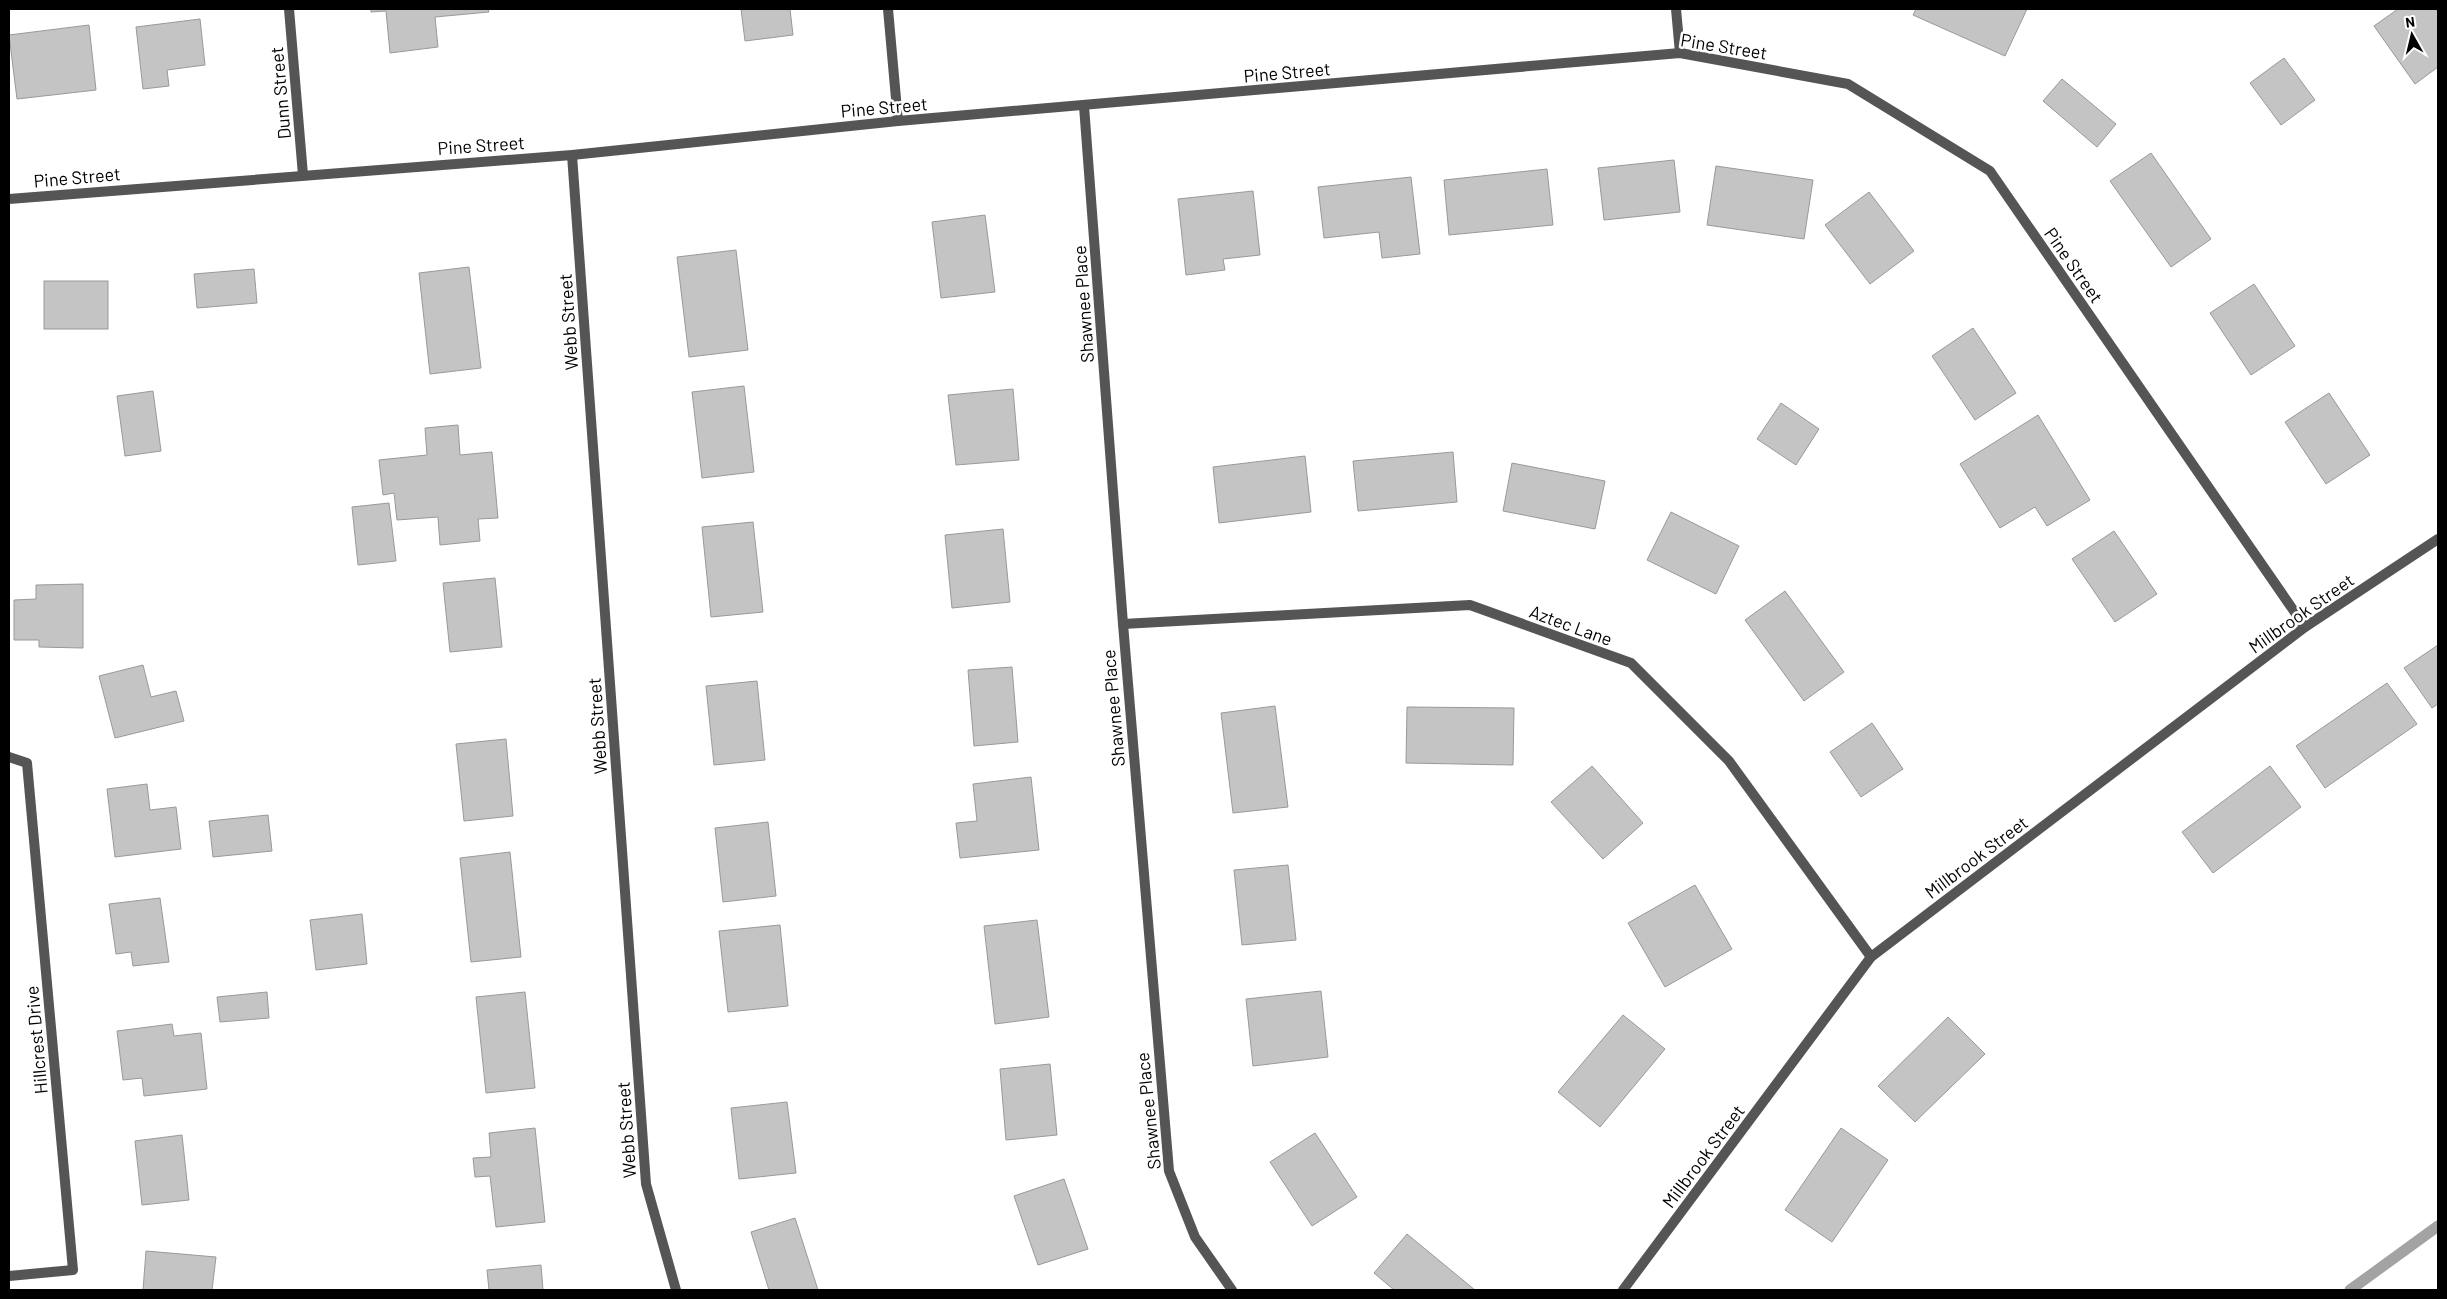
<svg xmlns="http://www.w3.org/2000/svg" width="2447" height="1299" font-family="Barlow,sans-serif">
<rect width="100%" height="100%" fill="#fff"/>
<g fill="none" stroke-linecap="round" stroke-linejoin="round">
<path stroke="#a3a3a3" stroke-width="11" d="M2350,1290L2438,1226"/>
</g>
<g fill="#c4c4c4" stroke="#999">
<path d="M371,9H488L489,12L435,17L438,47L390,53L386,11L371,12Z"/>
<path d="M741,9H790L793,35L745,41Z"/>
<path d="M1916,9H2027L2005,56L1913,15Z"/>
<path d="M2398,9H2436L2438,12V67L2415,84L2374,26Z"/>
<path d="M200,19L205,65L167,70L169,86L143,89L136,27Z"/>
<path d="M89,25L96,90L17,99L9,35Z"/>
<path d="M2284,58L2315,100L2281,125L2250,83Z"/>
<path d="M2062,79L2116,124L2097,147L2043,101Z"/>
<path d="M2151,153L2211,239L2171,267L2110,181Z"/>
<path d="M1674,160L1680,212L1604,220L1598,168Z"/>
<path d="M1716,166L1813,180L1804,239L1707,225Z"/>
<path d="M1547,169L1553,225L1449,235L1444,180Z"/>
<path d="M1411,177L1420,254L1382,258L1379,232L1324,238L1318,187Z"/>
<path d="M1253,191L1260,255L1223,259L1225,270L1186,275L1178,199Z"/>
<path d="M1869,192L1914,251L1870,284L1825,225Z"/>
<path d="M985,215L995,292L941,298L932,222Z"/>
<path d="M736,250L748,350L689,357L677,257Z"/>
<path d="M469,267L481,368L430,374L419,273Z"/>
<path d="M254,269L257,303L197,308L194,274Z"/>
<rect x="44" y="281" width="64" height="48"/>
<path d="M2254,284L2295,346L2251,375L2210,313Z"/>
<path d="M1973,328L2016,393L1975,420L1932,356Z"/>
<path d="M744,386L754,472L702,478L692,392Z"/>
<path d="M1013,389L1019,460L956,465L948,395Z"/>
<path d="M153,391L161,451L125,456L117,396Z"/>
<path d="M2329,393L2370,455L2326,484L2285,422Z"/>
<path d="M1781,403L1819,429L1796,465L1757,439Z"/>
<path d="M2038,415L2090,500L2047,526L2035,507L2000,528L1960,464Z"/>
<path d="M458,425L460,455L492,452L498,518L478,519L480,541L440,545L438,517L397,520L394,493L383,495L379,460L427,455L425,428Z"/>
<path d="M1453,452L1457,502L1358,511L1353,461Z"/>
<path d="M1305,456L1311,512L1219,523L1213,467Z"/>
<path d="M1512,463L1605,481L1595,529L1503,511Z"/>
<path d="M389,503L396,561L358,565L352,507Z"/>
<path d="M1671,512L1739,546L1716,594L1647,560Z"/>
<path d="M753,522L763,612L711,617L702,527Z"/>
<path d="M1003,529L1010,602L952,608L945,535Z"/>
<path d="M2114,531L2157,594L2115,622L2072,559Z"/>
<path d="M495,578L502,647L450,652L443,583Z"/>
<path d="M83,584V648L39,647V640H14V600L36,599V585Z"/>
<path d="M1785,591L1844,672L1804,701L1745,620Z"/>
<path d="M2438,645V704L2432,708L2404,668Z"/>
<path d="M143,665L151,697L176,691L184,721L115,738L99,676Z"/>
<path d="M1012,667L1018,742L974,746L968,670Z"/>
<path d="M757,681L765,760L714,765L706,686Z"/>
<path d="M2387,683L2417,724L2325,788L2296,746Z"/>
<path d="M1275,706L1288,807L1233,813L1221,713Z"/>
<path d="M1407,707L1514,708L1513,765L1406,763Z"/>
<path d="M1872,723L1903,769L1861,797L1830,752Z"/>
<path d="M506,739L513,816L464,821L456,744Z"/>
<path d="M1592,766L1643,823L1603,859L1551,802Z"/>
<path d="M2270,766L2301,807L2213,873L2182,832Z"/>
<path d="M1031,777L1039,850L960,858L956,823L977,821L973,784Z"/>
<path d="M147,784L150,810L176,807L181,849L115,857L107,789Z"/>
<path d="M268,815L272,851L213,857L209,821Z"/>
<path d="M768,822L776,896L723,902L715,828Z"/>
<path d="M510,852L521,957L471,962L460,858Z"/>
<path d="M1288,865L1296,940L1242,945L1234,870Z"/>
<path d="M1695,885L1732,949L1665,987L1628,923Z"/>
<path d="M160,898L169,962L133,966L131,952L116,954L109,904Z"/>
<path d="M362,914L367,964L316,970L310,920Z"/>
<path d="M1037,920L1049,1017L995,1024L984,926Z"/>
<path d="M780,925L788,1006L728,1012L719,931Z"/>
<path d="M1321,991L1328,1057L1253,1066L1246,999Z"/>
<path d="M267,992L269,1018L220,1022L217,997Z"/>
<path d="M525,992L535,1088L486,1093L476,997Z"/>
<path d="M1623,1015L1665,1049L1600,1127L1558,1092Z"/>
<path d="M1948,1017L1985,1054L1915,1122L1878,1086Z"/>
<path d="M172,1024L174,1036L201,1033L207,1089L144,1096L142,1078L123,1080L117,1031Z"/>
<path d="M1050,1064L1057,1135L1006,1140L1000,1069Z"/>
<path d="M787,1102L796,1173L739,1179L731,1108Z"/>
<path d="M535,1128L545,1222L496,1227L490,1176L475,1177L473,1158L491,1157L489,1133Z"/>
<path d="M1841,1128L1888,1160L1832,1242L1785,1210Z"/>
<path d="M1315,1133L1357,1197L1312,1226L1270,1162Z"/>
<path d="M182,1135L189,1200L142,1205L135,1141Z"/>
<path d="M1064,1179L1088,1249L1038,1265L1014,1196Z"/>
<path d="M795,1218L818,1290H769L751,1232Z"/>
<path d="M1407,1234L1475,1290H1394L1374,1273Z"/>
<path d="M146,1251L216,1257L212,1290H143Z"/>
<path d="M541,1265L543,1290H489L487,1270Z"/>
</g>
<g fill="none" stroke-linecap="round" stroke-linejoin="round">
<g stroke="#555" stroke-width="10">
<path d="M289,9L303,175"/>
<path d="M888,9L898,121"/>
<path d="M1676,9L1680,53"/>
<path d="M1084,106L1123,624L1169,1171L1195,1237L1232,1290"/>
<path d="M572,155L646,1184L676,1290"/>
<path d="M9,199L572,155L898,121L1680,53L1848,84L1990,171L2305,627"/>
<path d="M1123,624L1470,605L1631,663L1729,761L1871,957"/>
<path d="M9,757L27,763L73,1270L9,1276"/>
<path d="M1623,1290L1871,957L2305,627L2438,539"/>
</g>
</g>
<g text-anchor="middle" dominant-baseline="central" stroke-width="5" stroke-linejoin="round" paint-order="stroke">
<g font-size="18" fill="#000" stroke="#fff">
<text transform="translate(1724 46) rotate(9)">Pine Street</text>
<text transform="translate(1287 72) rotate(-5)">Pine Street</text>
<text transform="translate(280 93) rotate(-95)">Dunn Street</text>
<text transform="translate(884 107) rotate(-5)">Pine Street</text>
<text transform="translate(481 145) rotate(-4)">Pine Street</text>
<text transform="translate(77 177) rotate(-5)">Pine Street</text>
<text transform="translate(2074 265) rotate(55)">Pine Street</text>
<text transform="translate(1083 304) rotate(-94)">Shawnee Place</text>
<text transform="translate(568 322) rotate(-94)">Webb Street</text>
<text transform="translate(2301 613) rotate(-35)">Millbrook Street</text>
<text transform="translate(1571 625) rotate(20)">Aztec Lane</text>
<text transform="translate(1113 708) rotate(-95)">Shawnee Place</text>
<text transform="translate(597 726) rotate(-94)">Webb Street</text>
<text transform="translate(1976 857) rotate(-37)">Millbrook Street</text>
<text transform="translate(36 1040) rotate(-95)">Hillcrest Drive</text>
<text transform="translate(1148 1111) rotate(-96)">Shawnee Place</text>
<text transform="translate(626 1130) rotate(-94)">Webb Street</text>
<text transform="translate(1703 1156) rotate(-53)">Millbrook Street</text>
</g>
</g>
<rect width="2447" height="1299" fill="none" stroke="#000000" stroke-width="20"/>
<g transform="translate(2412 35) rotate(352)" stroke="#ffffff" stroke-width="4" paint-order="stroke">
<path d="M0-4L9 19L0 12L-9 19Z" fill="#000000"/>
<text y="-8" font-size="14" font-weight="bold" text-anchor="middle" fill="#000000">N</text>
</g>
</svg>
